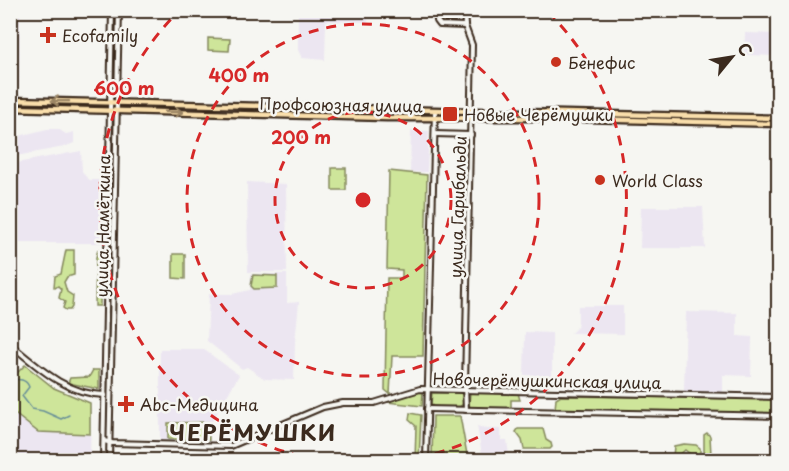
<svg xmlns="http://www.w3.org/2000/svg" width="789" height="471" font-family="'Playpen Sans',sans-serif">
<rect width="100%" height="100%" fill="#f6f6f2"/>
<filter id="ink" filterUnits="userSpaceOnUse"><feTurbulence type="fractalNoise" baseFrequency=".0167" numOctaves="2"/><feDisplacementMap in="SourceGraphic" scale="12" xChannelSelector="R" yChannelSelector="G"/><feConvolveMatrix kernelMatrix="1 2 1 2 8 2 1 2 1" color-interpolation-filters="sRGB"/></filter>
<g filter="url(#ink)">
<g fill="#ece6f1">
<path d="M11,10L30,11V13H20L19,87H11Z"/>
<path d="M298,11H368V22L326,21L325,60L302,58L298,50Z"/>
<path d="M745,33L778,34V56L744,55Z"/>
<path d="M47,129H58L66,134L74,132V143L64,147L11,157V164L81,151L82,171L86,177L90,180H106L104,243H11V138Z"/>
<path d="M411,131H429L427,172H410Z"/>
<path d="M247,182L286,184L287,272H248Z"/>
<path d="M641,207H703L705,248H640Z"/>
<path d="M251,274H287V303L299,302L295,342L294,380L265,379L247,367L242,369L207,341L209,294H232L250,290Z"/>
<path d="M578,306H623V334L571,333L578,326Z"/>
<path d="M686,312L737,313V336L752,337L751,376L723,375V392L684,391Z"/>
<path d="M525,332L552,333V380H539V375H524Z"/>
<path d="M160,349H203L239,375L210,425V440H160Z"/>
<path d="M25,365L54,388L90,403L91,408L90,460H11L10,369L17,373Z"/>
<path d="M477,426L487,429H501V440H507L509,455L498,458V460H483Z"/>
</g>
<g fill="#cee59a" stroke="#84885c" stroke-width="1.5">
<path d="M208,38L230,39L229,51L208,50Z"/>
<rect x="332" y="168" width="14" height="22"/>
<path d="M389,171L427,175L423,356H392L390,394L385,390L387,278H402V270L387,269Z"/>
<path d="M66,250H74V275L67,277L64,282L67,292L73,296L72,307L70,310H66L63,308L65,302L59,298L61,289L58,286L55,288L54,287L55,276L61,274Z"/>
<path d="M98,250H101L100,306H95L96,257Z"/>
<path d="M173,254H185V279L173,278Z"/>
<path d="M253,275L277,276V288L254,289L251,286Z"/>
<path d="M25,365L54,388L90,403V434L38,432L11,411V369L17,373Z"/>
<path d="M93,370H99V389L68,383L70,378L89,377Z"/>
<path d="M418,391H423L422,406L387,402Z"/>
<path d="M432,393H460L463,395L464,403L458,408H434L431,404Z"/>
<path d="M470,393H518L520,400H511V409L471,408L469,405Z"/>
<path d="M561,396L778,399V414L555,409L556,399Z"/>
<path d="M410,413L421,415L419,460H415L416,426L409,420Z"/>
<path d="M433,416H460L468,460H432Z"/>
<path d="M208,422L209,440L168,439V423Z"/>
<path d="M518,429H543L546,440L551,443L552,447L550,449H524L522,440L516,432Z"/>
<path d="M707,433L710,436L711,455L716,457L731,458L735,453L740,455V460H707L704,451V435Z"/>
<path d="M684,444L696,445L700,448V453L695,458L685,450L675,459L673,457L674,446Z"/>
</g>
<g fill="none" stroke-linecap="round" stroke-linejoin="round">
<path stroke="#699098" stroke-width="1.5" d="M10,379C18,380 26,378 29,387L22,396L32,409L43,411L61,419L69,415"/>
<g stroke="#3b2a1e" stroke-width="8">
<g id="secondary">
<path d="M436,10L437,21L440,25L465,26"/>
<path d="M464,10L465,26L472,45L465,386L466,410"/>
<path d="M435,134L471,135"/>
<path d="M10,344C38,367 67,395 105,395"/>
<path d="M427,409L778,416"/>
<path d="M104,441L112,443L231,446L323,407L343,403H374L420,389L778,397"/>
<path d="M103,460L112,10"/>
<path d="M109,460L119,10"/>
<path d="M426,460L435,110"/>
</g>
</g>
<g stroke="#3b2a1e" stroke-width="9">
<g id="primary">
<path d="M10,100L778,118"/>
<path d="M10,108L387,118H546L778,124"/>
</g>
</g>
<use href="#secondary" stroke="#f6f6f2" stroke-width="4"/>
<use href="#primary" stroke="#f9deab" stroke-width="4.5"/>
</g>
<defs><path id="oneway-shaft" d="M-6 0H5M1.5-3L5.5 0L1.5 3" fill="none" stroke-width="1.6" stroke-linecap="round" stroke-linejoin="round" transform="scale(1.5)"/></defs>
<g stroke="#9a8464">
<use href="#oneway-shaft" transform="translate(60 101) rotate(-179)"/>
<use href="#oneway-shaft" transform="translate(174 112) rotate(2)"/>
</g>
</g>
<g fill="none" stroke="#d62828" stroke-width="3" stroke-dasharray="10 8">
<circle cx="363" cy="200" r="88"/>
<circle cx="363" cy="200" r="176"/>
<path d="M319 460A264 264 0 0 1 178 12M548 12A264 264 0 0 1 407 460"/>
</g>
<g fill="#c8321e" stroke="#f6f6f2" stroke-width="2">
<path d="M45 26h6v6h6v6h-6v6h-6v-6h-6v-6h6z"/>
<circle cx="556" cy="62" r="6"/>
<rect x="442" y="106" width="16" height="16" rx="3"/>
<circle cx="600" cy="180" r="6"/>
<path d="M123 395h6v6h6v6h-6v6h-6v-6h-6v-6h6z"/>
</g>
<g text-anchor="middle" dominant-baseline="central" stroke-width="5" stroke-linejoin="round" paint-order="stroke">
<g font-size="16" fill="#3b2a1e" stroke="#f6f6f2" text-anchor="start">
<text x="62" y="35">Ecofamily</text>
<text x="568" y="62">Бенефис</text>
<text x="464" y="114">Новые Черёмушки</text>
<text x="612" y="180">World Class</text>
<text x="140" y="404">Abc-Медицина</text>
</g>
<g font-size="16" fill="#3b2a1e" stroke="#f6f6f2">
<text transform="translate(341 104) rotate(1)">Профсоюзная улица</text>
<text transform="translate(457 207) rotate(-88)">улица Гарибальди</text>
<text transform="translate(102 226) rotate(-89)">улица Намёткина</text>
<text transform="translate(547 380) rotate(1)">Новочерёмушкинская улица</text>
</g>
<g font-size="22" font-weight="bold" letter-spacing="1.5" fill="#3b2a1e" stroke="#f6f6f2">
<text x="253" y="431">ЧЕРЁМУШКИ</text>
</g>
</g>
<circle cx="363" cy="200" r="9" fill="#d62828" stroke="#f6f6f2" stroke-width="3"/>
<g font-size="18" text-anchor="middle" font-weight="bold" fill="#d62828" stroke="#f6f6f2" stroke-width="5" stroke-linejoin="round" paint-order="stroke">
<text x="239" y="82">400 m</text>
<text x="124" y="95">600 m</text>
<text x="301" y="144">200 m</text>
</g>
<rect width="789" height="471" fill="none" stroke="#f6f6f2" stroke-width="36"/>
<rect x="18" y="18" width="753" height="435" fill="none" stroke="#3b2a1e" stroke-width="2" filter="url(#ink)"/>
<g transform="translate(732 57) rotate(60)" stroke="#f6f6f2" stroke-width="4.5" paint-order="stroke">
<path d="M0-4.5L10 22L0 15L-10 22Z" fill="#3b2a1e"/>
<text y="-9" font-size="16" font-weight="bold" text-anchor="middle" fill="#3b2a1e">С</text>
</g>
</svg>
